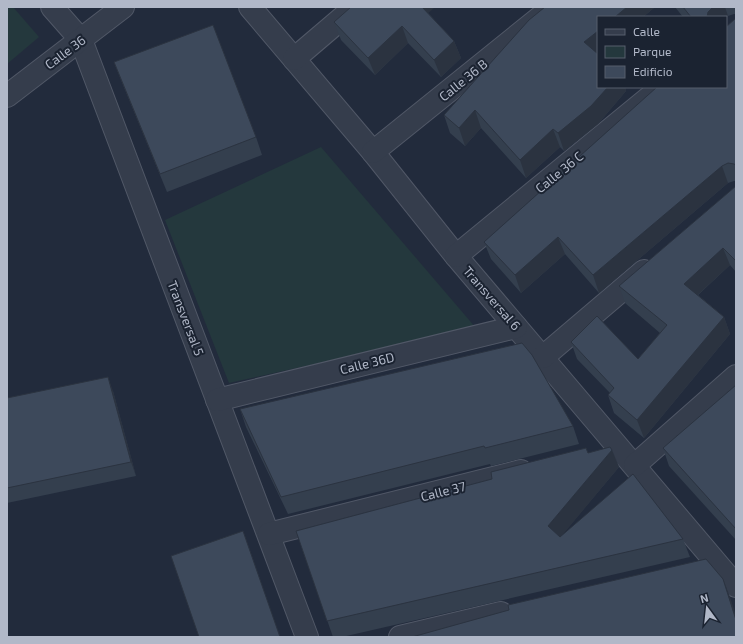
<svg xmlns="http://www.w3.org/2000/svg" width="743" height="644" font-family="'Exo 2',sans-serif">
<rect width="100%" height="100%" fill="#222b3c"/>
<g fill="#24383d">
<path d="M7,7H13L39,37L7,64Z"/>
<path d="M321,147L476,328L229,383L165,220Z"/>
</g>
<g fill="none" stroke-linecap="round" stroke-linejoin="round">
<g stroke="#515867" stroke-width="24">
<g id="minor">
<path d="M52,7L81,40L307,637"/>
<path d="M250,7L373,152L456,256L736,586"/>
<path d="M294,59L355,7"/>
<path d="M7,96L123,7"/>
<path d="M373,152L553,7"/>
<path d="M456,256L662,87"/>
<path d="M543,357L644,271"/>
<path d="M217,400L516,327"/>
<path d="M635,465L736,376"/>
<path d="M269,534L521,471"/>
<path d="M400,637L501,613"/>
</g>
</g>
<use href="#minor" stroke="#353d4c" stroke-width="22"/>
</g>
<g fill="#343f4e">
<path d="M545,7H655L643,17H598V87H625L626,91L598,124L564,151L560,147L526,178L481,128L465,146L450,133L444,115Z"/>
<path d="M675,7H736V14H734L728,16L726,18V17H683Z"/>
<path d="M428,13L454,41L461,58L441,77L408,43L375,75L341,40L334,22Z"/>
<path d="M736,18V181H734L728,183L599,293L565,254L521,293L491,259L484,242Z"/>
<path d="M114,62L256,137L262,155L167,192L121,80Z"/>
<path d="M736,186V272L730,265L698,295L724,317L730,334L644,438L614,413L608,395L610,393L577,359L571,342L638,359L660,333L625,303L619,286Z"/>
<path d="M736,385V540L669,466L663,448Z"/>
<path d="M113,391L136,476L7,503V398Z"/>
<path d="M240,409L573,426L579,444L491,466L490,464L288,514L246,427Z"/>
<path d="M612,450L619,467L561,536L683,539L690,557L342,637H333L296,531L588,453Z"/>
</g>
<g fill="#2b3340">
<path d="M419,7H435L423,18Z"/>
<path d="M627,7H655L643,17H615Z"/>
<path d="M713,7H725L728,16L726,18V17H707L708,12Z"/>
<path d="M402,26L408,43L375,75L368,58Z"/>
<path d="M598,31V54L591,60L584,42Z"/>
<path d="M454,41L461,58L441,77L434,60Z"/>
<path d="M608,87H625L626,91L598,124L564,151L558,133Z"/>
<path d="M475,110L481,128L465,146L459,128Z"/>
<path d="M553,129L560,147L526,178L520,160Z"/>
<path d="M722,166L728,183L599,293L593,275Z"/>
<path d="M558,237L565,254L521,293L515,275Z"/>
<path d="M723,248L730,265L691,301L684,284Z"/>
<path d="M724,317L730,334L644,438L637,420Z"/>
<path d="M108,377L113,391L136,476L131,462Z"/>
<path d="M612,450L619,467L555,544L548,526Z"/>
<path d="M723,579L730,597L736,616V620Z"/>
</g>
<g fill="#3d495b" stroke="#2b3340">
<path d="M351,7H422L454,41L434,60L402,26L368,58L334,22Z"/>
<path d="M545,7H627L615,17H598V31L584,42L598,54V87H608L591,106L558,133L553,129L520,160L475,110L459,128L444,115L529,20Z"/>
<path d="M683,7H713L708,12L707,17H691Z"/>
<path d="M736,18V165L734,164L728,163L722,166L593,275L558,237L515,275L484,242L657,87H726V27Z"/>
<path d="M213,25L256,137L160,174L114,62Z"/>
<path d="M736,186V261L723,248L684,284L724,317L637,420L608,395L614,388L571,342L597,316L638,359L667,325L619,286Z"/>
<path d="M522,343L532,355L573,426L485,448L484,446L281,497L240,409Z"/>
<path d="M108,377L131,462L7,488V398Z"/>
<path d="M736,385V529L663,448Z"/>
<path d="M610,447L612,450L548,526L560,537L633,474L683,539L327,621L296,531L492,479L491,472L586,448L588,453Z"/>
<path d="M243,531L280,637H199L171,556Z"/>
<path d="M706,559L723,579L736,620V637H412L509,610L508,605Z"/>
</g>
<g text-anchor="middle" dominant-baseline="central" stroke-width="4" stroke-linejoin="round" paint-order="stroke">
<g font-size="13" fill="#b1b8c8" stroke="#1b2331">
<text transform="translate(65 52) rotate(-37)">Calle 36</text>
<text transform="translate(463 80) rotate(-39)">Calle 36 B</text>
<text transform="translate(559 172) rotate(-39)">Calle 36 C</text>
<text transform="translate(492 298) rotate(49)">Transversal 6</text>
<text transform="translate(186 318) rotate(69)">Transversal 5</text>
<text transform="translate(367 363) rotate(-14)">Calle 36D</text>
<text transform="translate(443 491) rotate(-14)">Calle 37</text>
</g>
</g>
<rect width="743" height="644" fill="none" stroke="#b1b8c8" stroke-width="16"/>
<rect x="597" y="16" width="130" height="72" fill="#1b2331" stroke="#575f6d"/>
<rect x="605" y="29" width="20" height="6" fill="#353d4c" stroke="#575f6d"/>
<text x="633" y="36" font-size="12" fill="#b1b8c8">Calle</text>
<rect x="605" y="46" width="20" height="12" fill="#24383d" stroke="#575f6d"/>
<text x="633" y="56" font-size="12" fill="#b1b8c8">Parque</text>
<rect x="605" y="66" width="20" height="12" fill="#3d495b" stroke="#575f6d"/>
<text x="633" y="76" font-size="12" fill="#b1b8c8">Edificio</text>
<g transform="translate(707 608) rotate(345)" stroke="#1b2331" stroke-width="3" paint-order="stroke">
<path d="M0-3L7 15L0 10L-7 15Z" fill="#b1b8c8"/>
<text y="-6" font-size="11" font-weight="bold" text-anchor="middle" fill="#b1b8c8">N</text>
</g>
</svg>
